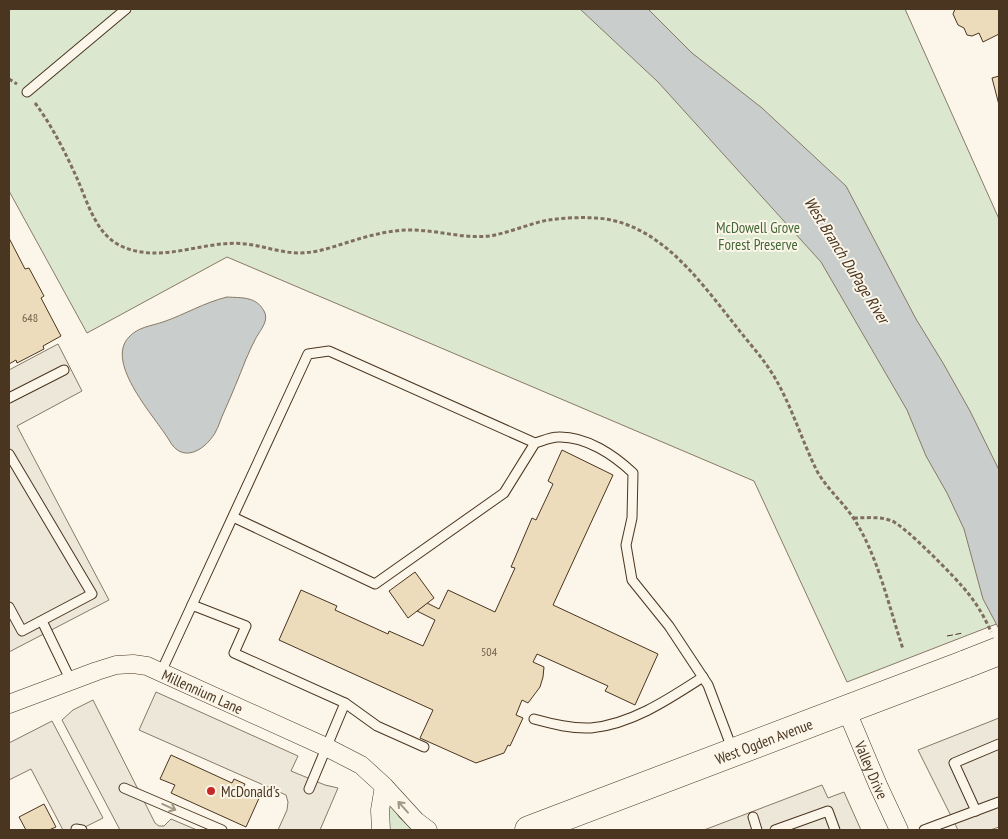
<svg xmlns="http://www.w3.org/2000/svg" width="1008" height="839" font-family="'PT Sans Narrow',sans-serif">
<rect width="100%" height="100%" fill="#fbf6e9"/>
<g fill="#dce7d0" stroke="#887966">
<path d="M9,9H905L999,219V623L847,682L754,481L227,257L87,333L9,191Z"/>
<path d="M384,800L391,801L399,817L413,830H387Z"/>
</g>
<g fill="#ede7d9" stroke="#887966">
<path d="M58,344L82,391L17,426L109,600L9,652V370Z"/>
<path d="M156,692L298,756L291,771L325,785L338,788L320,830H278L287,810L288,802L286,795L139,730Z"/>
<path d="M93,700L155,823L159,826H164L171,819L197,830H120L62,720L73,710Z"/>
<path d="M999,718V827L990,830H958L918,750Z"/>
<path d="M52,721L103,818L79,830H63L31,769L9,780V743Z"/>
<path d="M822,785L828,798L844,792L861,830H704Z"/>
</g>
<g fill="#c9cecd" stroke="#887966">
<path d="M580,9H648L692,53L762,108L846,186L916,319L943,363L970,411L999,470V629L983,599L964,529L947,493L926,456L907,410L821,262L658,82Z"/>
<path d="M227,297C241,298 256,296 264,311C270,322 258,332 254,342C251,347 249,353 246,359C239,377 232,394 224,412C221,418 219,426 215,433C204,451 182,464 169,440C156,418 104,363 129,337C138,327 151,326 163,322C186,314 203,303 227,297Z"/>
</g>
<g fill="#ecdcbc" stroke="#4a3520">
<path d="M955,9H999V34L983,42L979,33L972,36L967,35L964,28L958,25L953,14Z"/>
<path d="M999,76V105L992,78Z"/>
<path d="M9,238L25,269L29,268L44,296L41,298L61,336L43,346L44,349L17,363L16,360L9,364Z"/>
<path d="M562,450L613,475L553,605L658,654L635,705L605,691L608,686L537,654L533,662L544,667L543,677L540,687L528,703L522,700L516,715L523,718L510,746L508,745L504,753L476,763L420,738L433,710L279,640L301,590L337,606L335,610L388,634L389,631L423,646L435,620L417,611L427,603L439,609L448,590L495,612L515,568L511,567L532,518L536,520L553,484L548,481Z"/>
<path d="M415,572L434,598L408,618L389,591Z"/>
<path d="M171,755L232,783L234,779L245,784L243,788L260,796L246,827L171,793L175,785L160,779Z"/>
<path d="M44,804L56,827L49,830H26L19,817Z"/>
</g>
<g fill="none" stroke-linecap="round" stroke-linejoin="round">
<g stroke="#4a3520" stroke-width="11">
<g id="service">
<path d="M27,92L126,9"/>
<path d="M9,398L64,370"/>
<path d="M535,443C542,441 551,437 558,437C586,436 614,455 633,473L632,518L626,545L632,580L669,626L708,685L733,751"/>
<path d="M9,454L92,594L22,631L9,607"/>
<path d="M192,605L308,354L329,351L535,443L504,493L375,584L233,517"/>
<path d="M42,621L71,681"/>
<path d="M161,672L192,605L246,626L234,653L345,703L309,789"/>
<path d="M345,703L377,726L424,747"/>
<path d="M534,719C553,724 572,729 591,728C632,724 669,699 703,677"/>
<path d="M124,788L222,830"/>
<path d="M976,811L954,763L999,744"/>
<path d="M753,817L757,830"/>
<path d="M76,830V829L82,830"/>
<path d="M775,830L828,811L835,830"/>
<path d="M924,830L999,802"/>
</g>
</g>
<g stroke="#4a3520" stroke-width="19">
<g id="minor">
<path id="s1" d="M9,704L97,671L116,665L133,664L147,666L326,747L361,765L384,786L416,821L428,830"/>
<path id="s2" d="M846,709L878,785L899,830"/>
<path d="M381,830L380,810L384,786"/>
</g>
</g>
<g stroke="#4a3520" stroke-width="29">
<g id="primary">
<path id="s3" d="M529,830L966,664"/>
</g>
</g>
<g stroke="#7f6f5c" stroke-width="3" stroke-dasharray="4 2.5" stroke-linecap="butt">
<path d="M9,79L17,84"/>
<path d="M35,103C51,124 65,152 76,176C87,200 95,234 121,246C162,265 204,239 246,244C264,246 281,253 299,253C318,253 335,246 352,241C371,235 391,230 411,230C438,230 463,239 489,236C509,233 528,224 548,220C563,218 580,217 596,218C659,222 699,280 735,325C748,342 764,359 775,378C792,407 802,441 817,471C827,489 843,502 854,519C878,556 889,607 903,649"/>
<path d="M854,518C866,518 880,516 892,521C905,526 957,579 967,592C977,604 985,618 991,632"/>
</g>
<use href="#service" stroke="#fbf6e9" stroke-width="9"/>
<use href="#minor" stroke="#fbf6e9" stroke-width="18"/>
<use href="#primary" stroke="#fbf6e9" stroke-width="28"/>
<g stroke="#4a3520" stroke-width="29" stroke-linecap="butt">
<path id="primary-bridge" d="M966,664L999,651"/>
</g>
<use href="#primary-bridge" stroke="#fbf6e9" stroke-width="28"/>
<path stroke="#4a3520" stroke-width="1" stroke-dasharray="6 2.5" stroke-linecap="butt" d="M947,636L963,633"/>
</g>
<defs><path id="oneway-shaft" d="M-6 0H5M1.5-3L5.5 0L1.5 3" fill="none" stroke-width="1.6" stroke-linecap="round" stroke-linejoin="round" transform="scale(1.25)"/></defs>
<g stroke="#a29684">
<use href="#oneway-shaft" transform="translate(169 807) rotate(24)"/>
<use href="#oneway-shaft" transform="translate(403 807) rotate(-132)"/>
</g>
<circle fill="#c62828" stroke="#fbf6e9" stroke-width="2" cx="211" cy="791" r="5"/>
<g text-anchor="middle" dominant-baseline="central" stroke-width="4" stroke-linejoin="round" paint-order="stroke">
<g font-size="12" fill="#725f47">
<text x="30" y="317">648</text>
<text x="489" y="651">504</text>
</g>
<g font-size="15" fill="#436837" stroke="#fbf6e9">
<text x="758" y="227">McDowell Grove<tspan x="758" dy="17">Forest Preserve</tspan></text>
</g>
<g font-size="15" fill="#4a3520" stroke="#fbf6e9">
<text stroke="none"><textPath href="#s1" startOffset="206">Millennium Lane</textPath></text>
<text stroke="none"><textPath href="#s3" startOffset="251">West Ogden Avenue</textPath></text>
<text stroke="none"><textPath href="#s2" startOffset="66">Valley Drive</textPath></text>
</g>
<g font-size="15" fill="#4a3520" stroke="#fbf6e9" text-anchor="start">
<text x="221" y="791">McDonald's</text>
</g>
<g font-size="16" font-style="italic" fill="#4a3520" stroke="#fbf6e9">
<text transform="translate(847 260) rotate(58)">West Branch DuPage River</text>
</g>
</g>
<rect width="1008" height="839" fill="none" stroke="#4a3520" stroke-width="20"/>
</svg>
